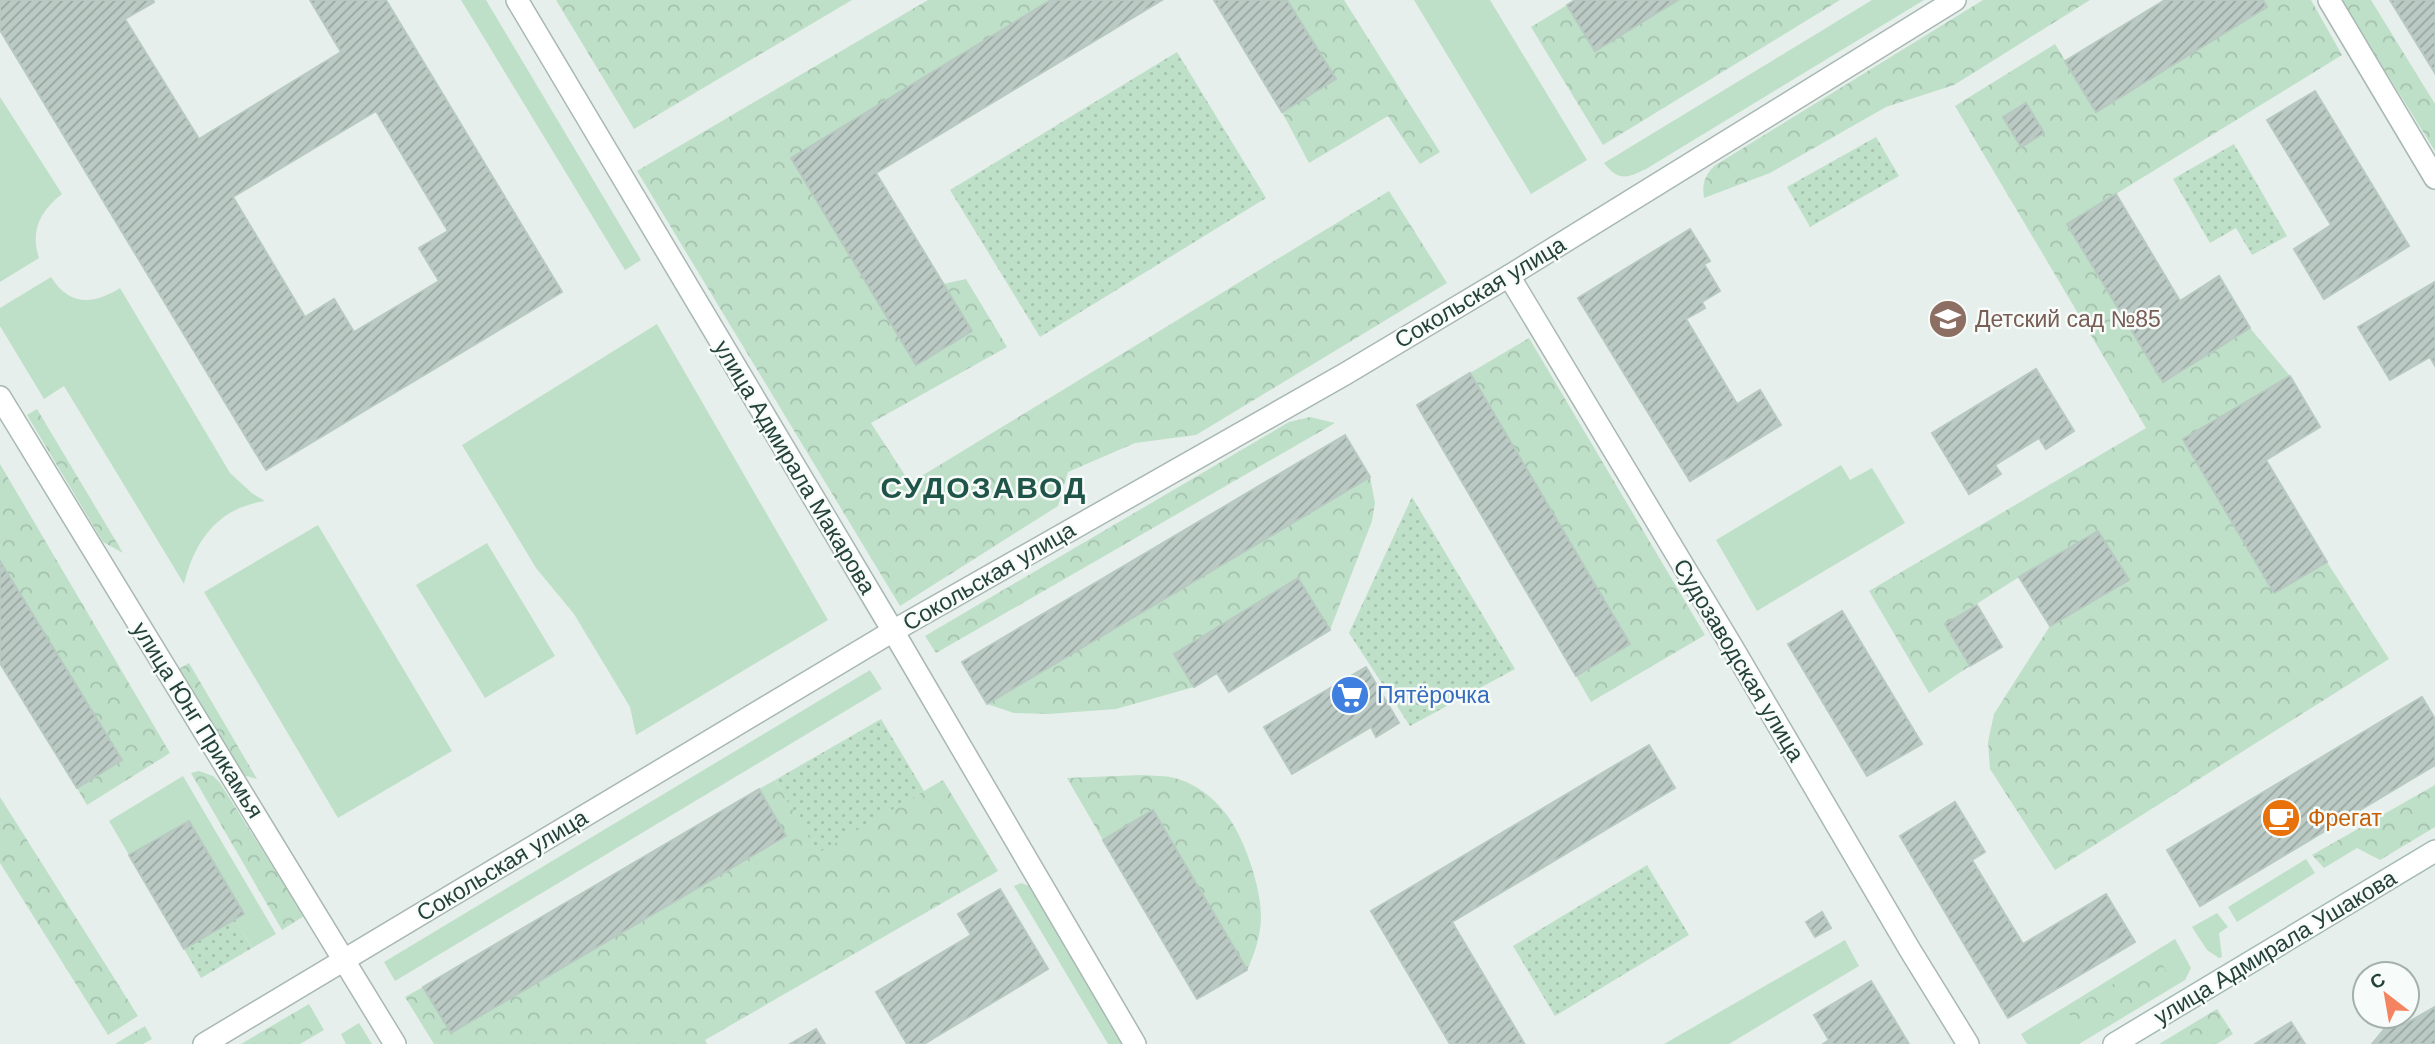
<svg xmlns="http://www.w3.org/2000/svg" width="2435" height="1044" font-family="Arial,sans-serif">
<defs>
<pattern id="forest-crowns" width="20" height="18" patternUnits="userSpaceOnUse" patternTransform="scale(1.75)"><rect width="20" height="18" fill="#bfe0c8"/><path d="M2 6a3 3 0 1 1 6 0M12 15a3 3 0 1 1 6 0" fill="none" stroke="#a4c1ad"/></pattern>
<pattern id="park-dots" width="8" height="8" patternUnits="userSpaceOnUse" patternTransform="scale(1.75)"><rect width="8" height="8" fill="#bfe0c8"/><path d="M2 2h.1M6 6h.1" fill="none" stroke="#a4c1ad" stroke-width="1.8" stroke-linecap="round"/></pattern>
<pattern id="building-hatch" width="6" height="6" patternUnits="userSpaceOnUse" patternTransform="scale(1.75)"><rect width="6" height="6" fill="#bbcac4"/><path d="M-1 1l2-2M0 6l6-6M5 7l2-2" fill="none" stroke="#98a6a0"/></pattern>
</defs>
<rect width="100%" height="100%" fill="#e6efeb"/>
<g fill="#bfe0c8">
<path d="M461,0H486L641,260L625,270Z"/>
<path d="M1414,0H1490L1587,160L1531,194Z"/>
<path d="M1872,0H1924L1646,169C1627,178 1619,182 1604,163Z"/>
<path d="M0,97L62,194C40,211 30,231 39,258L0,282Z"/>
<path d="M51,277C69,306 93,305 120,288L230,473L253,494L265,501C218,508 195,540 184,584L64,386L44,399L0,326V308Z"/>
<path d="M657,324L828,620L636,735L630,707L574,614L536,568L462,445Z"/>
<path d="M1841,465L1850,480L1872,468L1905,523L1757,611L1716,540Z"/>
<path d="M318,525L452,751L338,818L204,592Z"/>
<path d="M487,543L555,656L485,698L416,585Z"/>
<path d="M870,670L882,689L395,981L384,962Z"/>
<path d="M183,776L276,934L252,948L235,919L244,914L189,821L129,855L109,821Z"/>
<path d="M2306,859L2315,873L2237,922L2228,907Z"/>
<path d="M1021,883L1029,886L1122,1044H1108L1014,886Z"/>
<path d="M2217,913L2228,927L2219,933L2222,957L2219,958L2207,950L2192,927Z"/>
<path d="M2175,939L2191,968L2185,980L2079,1044H2027L2021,1034Z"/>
<path d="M1845,940L1859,966L1729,1044H1664Z"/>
<path d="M359,1023L372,1044H346L341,1034Z"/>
</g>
<g fill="url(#forest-crowns)">
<path d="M556,0H852L634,129Z"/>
<path d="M928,0H1051L791,158L916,364L972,331L943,284L966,279L1007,347L871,423L910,483L1389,191L1447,283L1196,435L1135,443L1068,472L1058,506L900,606L637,171Z"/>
<path d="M1287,0H1344L1440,152L1420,164L1388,116L1309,163L1282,112L1335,79Z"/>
<path d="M1678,0H1840L1603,145L1531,27L1567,5L1595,51Z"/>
<path d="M1983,0H2090L1954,85L1886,107L1770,173L1704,198C1702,184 1704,177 1714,166Z"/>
<path d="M2263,0H2311L2342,55L2067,224L2163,382L2250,328L2290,376L2183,440L2274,593L2327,562L2389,659L2055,870L1990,769L1988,742L1994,714L2050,626L2129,580L2098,531L2019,577L1945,624L1970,666L1929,693L1869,591L2146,428L1955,106L2055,44L2097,112L2266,7Z"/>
<path d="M2341,0H2371L2435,104V151Z"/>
<path d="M1529,338L1705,635L1591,702L1576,676L1630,644L1470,373Z"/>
<path d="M37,409L123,553L103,542L27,415Z"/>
<path d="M1310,417L1335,423L936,653L925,636L1289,422Z"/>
<path d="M0,464L170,753L87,805L77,788L122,760L0,561Z"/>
<path d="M1370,477L1375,503L1372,521L1330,630L1298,578L1174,654L1194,687L1116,709L1048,714L1014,713L987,704Z"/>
<path d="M189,663L257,779L239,774L177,670Z"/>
<path d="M199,771L213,776L220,783L304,916L282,930L191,773Z"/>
<path d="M1141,775C1153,776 1167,775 1178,779C1195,784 1211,796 1222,809C1243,832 1262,888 1261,919C1260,937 1255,953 1247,970L1154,810L1103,840L1067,778Z"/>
<path d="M775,780L818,852L943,780L998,871L705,1040L707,1044H434L405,997L423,987L451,1033L786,837L759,789Z"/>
<path d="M2435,785V827L2380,860L2357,848L2324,868L2312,855Z"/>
<path d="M0,797L138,1016L108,1035L0,863Z"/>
<path d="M2158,958L2167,972L2136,1003L2092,1028L2065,1012Z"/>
<path d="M309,1004L324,1030L300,1044H241Z"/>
<path d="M2217,1009L2233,1034L2217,1044H2159Z"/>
<path d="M145,1026L152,1039L143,1044H115Z"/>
</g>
<g fill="url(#park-dots)">
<path d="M1177,52L1266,198L1040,337L950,190Z"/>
<path d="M1876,137L1899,176L1810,227L1787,187Z"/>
<path d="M2234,144L2287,236L2252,255L2236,228L2210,243L2173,179Z"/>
<path d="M1412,497L1515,669L1410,726L1349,633Z"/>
<path d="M881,719L924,791L818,853L775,780Z"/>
<path d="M1647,865L1689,935L1555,1016L1513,946Z"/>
<path d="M235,919L252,948L201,978L184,949Z"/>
</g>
<g fill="url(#building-hatch)" stroke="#b8c9c2" stroke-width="2" fill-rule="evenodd">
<path d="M0,0H153L154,2L125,19L199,139L341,52L310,0H386L562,292L266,470L0,30ZM376,111L448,231L419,248L439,281L354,332L334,299L305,317L233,197Z"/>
<path d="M1051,0H1162L876,173L972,331L916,365L791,158Z"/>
<path d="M1214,0H1287L1336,79L1282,112Z"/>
<path d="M1575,0H1678L1595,51L1567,5Z"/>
<path d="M2165,0H2263L2267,7L2096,112L2065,61Z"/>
<path d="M2390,0H2435V73Z"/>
<path d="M2315,91L2409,246L2324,299L2294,249L2331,225L2267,120Z"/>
<path d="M2026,103L2044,133L2021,147L2003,117Z"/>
<path d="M2116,194L2180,301L2219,276L2250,328L2163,382L2067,224Z"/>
<path d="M1690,229L1710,261L1704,264L1720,291L1702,302L1705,308L1686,319L1737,404L1760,390L1781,425L1690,481L1578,298Z"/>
<path d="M2435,282V366L2430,357L2390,380L2358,327Z"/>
<path d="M2036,369L2074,431L2046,449L2039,438L1995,465L2001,474L1969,494L1932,433Z"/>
<path d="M1470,373L1630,644L1576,676L1417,405Z"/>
<path d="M2290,376L2320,427L2266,460L2327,562L2274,593L2183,439Z"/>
<path d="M1345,435L1370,477L987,704L962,662Z"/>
<path d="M2098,531L2129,580L2050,626L2019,577Z"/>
<path d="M0,561L122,760L77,788L0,663Z"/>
<path d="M1298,578L1330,630L1229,692L1217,673L1194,687L1174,654Z"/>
<path d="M1977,605L2002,647L1970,666L1945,624Z"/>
<path d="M1842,611L1922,744L1867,776L1788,644Z"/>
<path d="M1366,667L1399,723L1376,737L1371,727L1292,774L1264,727Z"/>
<path d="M2422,697L2435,719V765L2200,906L2167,850Z"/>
<path d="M1649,745L1675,788L1452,922L1524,1043L1450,1044L1371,911Z"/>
<path d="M759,789L786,836L451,1033L423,987Z"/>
<path d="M1955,802L1985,852L1972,860L2023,944L2106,894L2135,942L2008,1018L1900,836Z"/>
<path d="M1153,810L1247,970L1197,999L1103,840Z"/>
<path d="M189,821L244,914L184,949L129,855Z"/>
<path d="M1000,889L1048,969L924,1044H907L876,992L971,935L958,914Z"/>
<path d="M1822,912L1831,928L1815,937L1806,922Z"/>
<path d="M1871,981L1909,1044H1823L1829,1040L1814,1015Z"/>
<path d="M2435,1007V1044H2372L2386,1027L2395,1023L2403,1025Z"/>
<path d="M2291,1022L2305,1044H2255Z"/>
<path d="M816,1029L825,1044H790Z"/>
</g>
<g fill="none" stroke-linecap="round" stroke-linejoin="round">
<g stroke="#a8b8b2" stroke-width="24">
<g id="street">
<path d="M517,0L893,631L1135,1044"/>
<path d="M2329,0L2435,178"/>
<path d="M1509,276L1734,650L1910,950L1968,1044"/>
<path d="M0,397L395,1044"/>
<path d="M204,1044L893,631L1345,374L1509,276L1955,0"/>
</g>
</g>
<g stroke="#a4bbb3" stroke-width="24">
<path id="secondary" d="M2114,1044L2435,851"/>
</g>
<use href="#street" stroke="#fff" stroke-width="21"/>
<use href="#secondary" stroke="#fff" stroke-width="21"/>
</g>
<defs>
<g id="school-disc" transform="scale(2.0125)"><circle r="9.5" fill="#8d6e63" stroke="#f7fbf9"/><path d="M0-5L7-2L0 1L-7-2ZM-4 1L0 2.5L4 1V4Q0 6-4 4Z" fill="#fff"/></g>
<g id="supermarket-disc" transform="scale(2.0125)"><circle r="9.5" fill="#3f7fe0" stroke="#f7fbf9"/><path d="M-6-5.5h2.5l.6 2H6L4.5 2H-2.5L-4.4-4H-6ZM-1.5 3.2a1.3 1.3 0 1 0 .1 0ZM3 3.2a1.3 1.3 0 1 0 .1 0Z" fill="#fff"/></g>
<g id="cafe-disc" transform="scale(2.0125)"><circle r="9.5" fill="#e8710a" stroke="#f7fbf9"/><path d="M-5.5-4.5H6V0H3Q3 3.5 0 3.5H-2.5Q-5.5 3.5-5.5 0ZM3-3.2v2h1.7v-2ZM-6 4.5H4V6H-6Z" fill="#fff"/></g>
</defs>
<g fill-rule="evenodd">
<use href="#school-disc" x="1948" y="319"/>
<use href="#supermarket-disc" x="1350" y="695"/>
<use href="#cafe-disc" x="2281" y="818"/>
</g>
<g text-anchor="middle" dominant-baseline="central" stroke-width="5" stroke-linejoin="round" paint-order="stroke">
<g font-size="23" fill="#24423a" stroke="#f7fbf9">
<text transform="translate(1480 292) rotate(-31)">Сокольская улица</text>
<text transform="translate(795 467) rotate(59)">улица Адмирала Макарова</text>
<text transform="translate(989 576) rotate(-30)">Сокольская улица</text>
<text transform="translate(1739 660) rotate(59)">Судозаводская улица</text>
<text transform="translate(198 720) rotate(58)">улица Юнг Прикамья</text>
<text transform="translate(502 865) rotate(-31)">Сокольская улица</text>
<text transform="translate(2275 947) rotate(-31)">улица Адмирала Ушакова</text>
</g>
<g font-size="23" fill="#785e54" stroke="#f7fbf9" text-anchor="start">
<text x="1975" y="319">Детский сад №85</text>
</g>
<g font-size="23" fill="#366cbe" stroke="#f7fbf9" text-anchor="start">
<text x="1377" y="695">Пятёрочка</text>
</g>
<g font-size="23" fill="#c56008" stroke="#f7fbf9" text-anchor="start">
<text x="2308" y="818">Фрегат</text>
</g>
<g font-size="30" font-weight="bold" letter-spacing="2" fill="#1f5548" stroke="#f7fbf9">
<text x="984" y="487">СУДОЗАВОД</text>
</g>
</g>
<g transform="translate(2386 995) rotate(329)"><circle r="33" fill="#f7fbf9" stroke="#a3b1ad" stroke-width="2"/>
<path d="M0-5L12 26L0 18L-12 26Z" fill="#f4845f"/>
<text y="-10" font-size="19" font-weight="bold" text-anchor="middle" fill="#24423a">С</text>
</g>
</svg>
